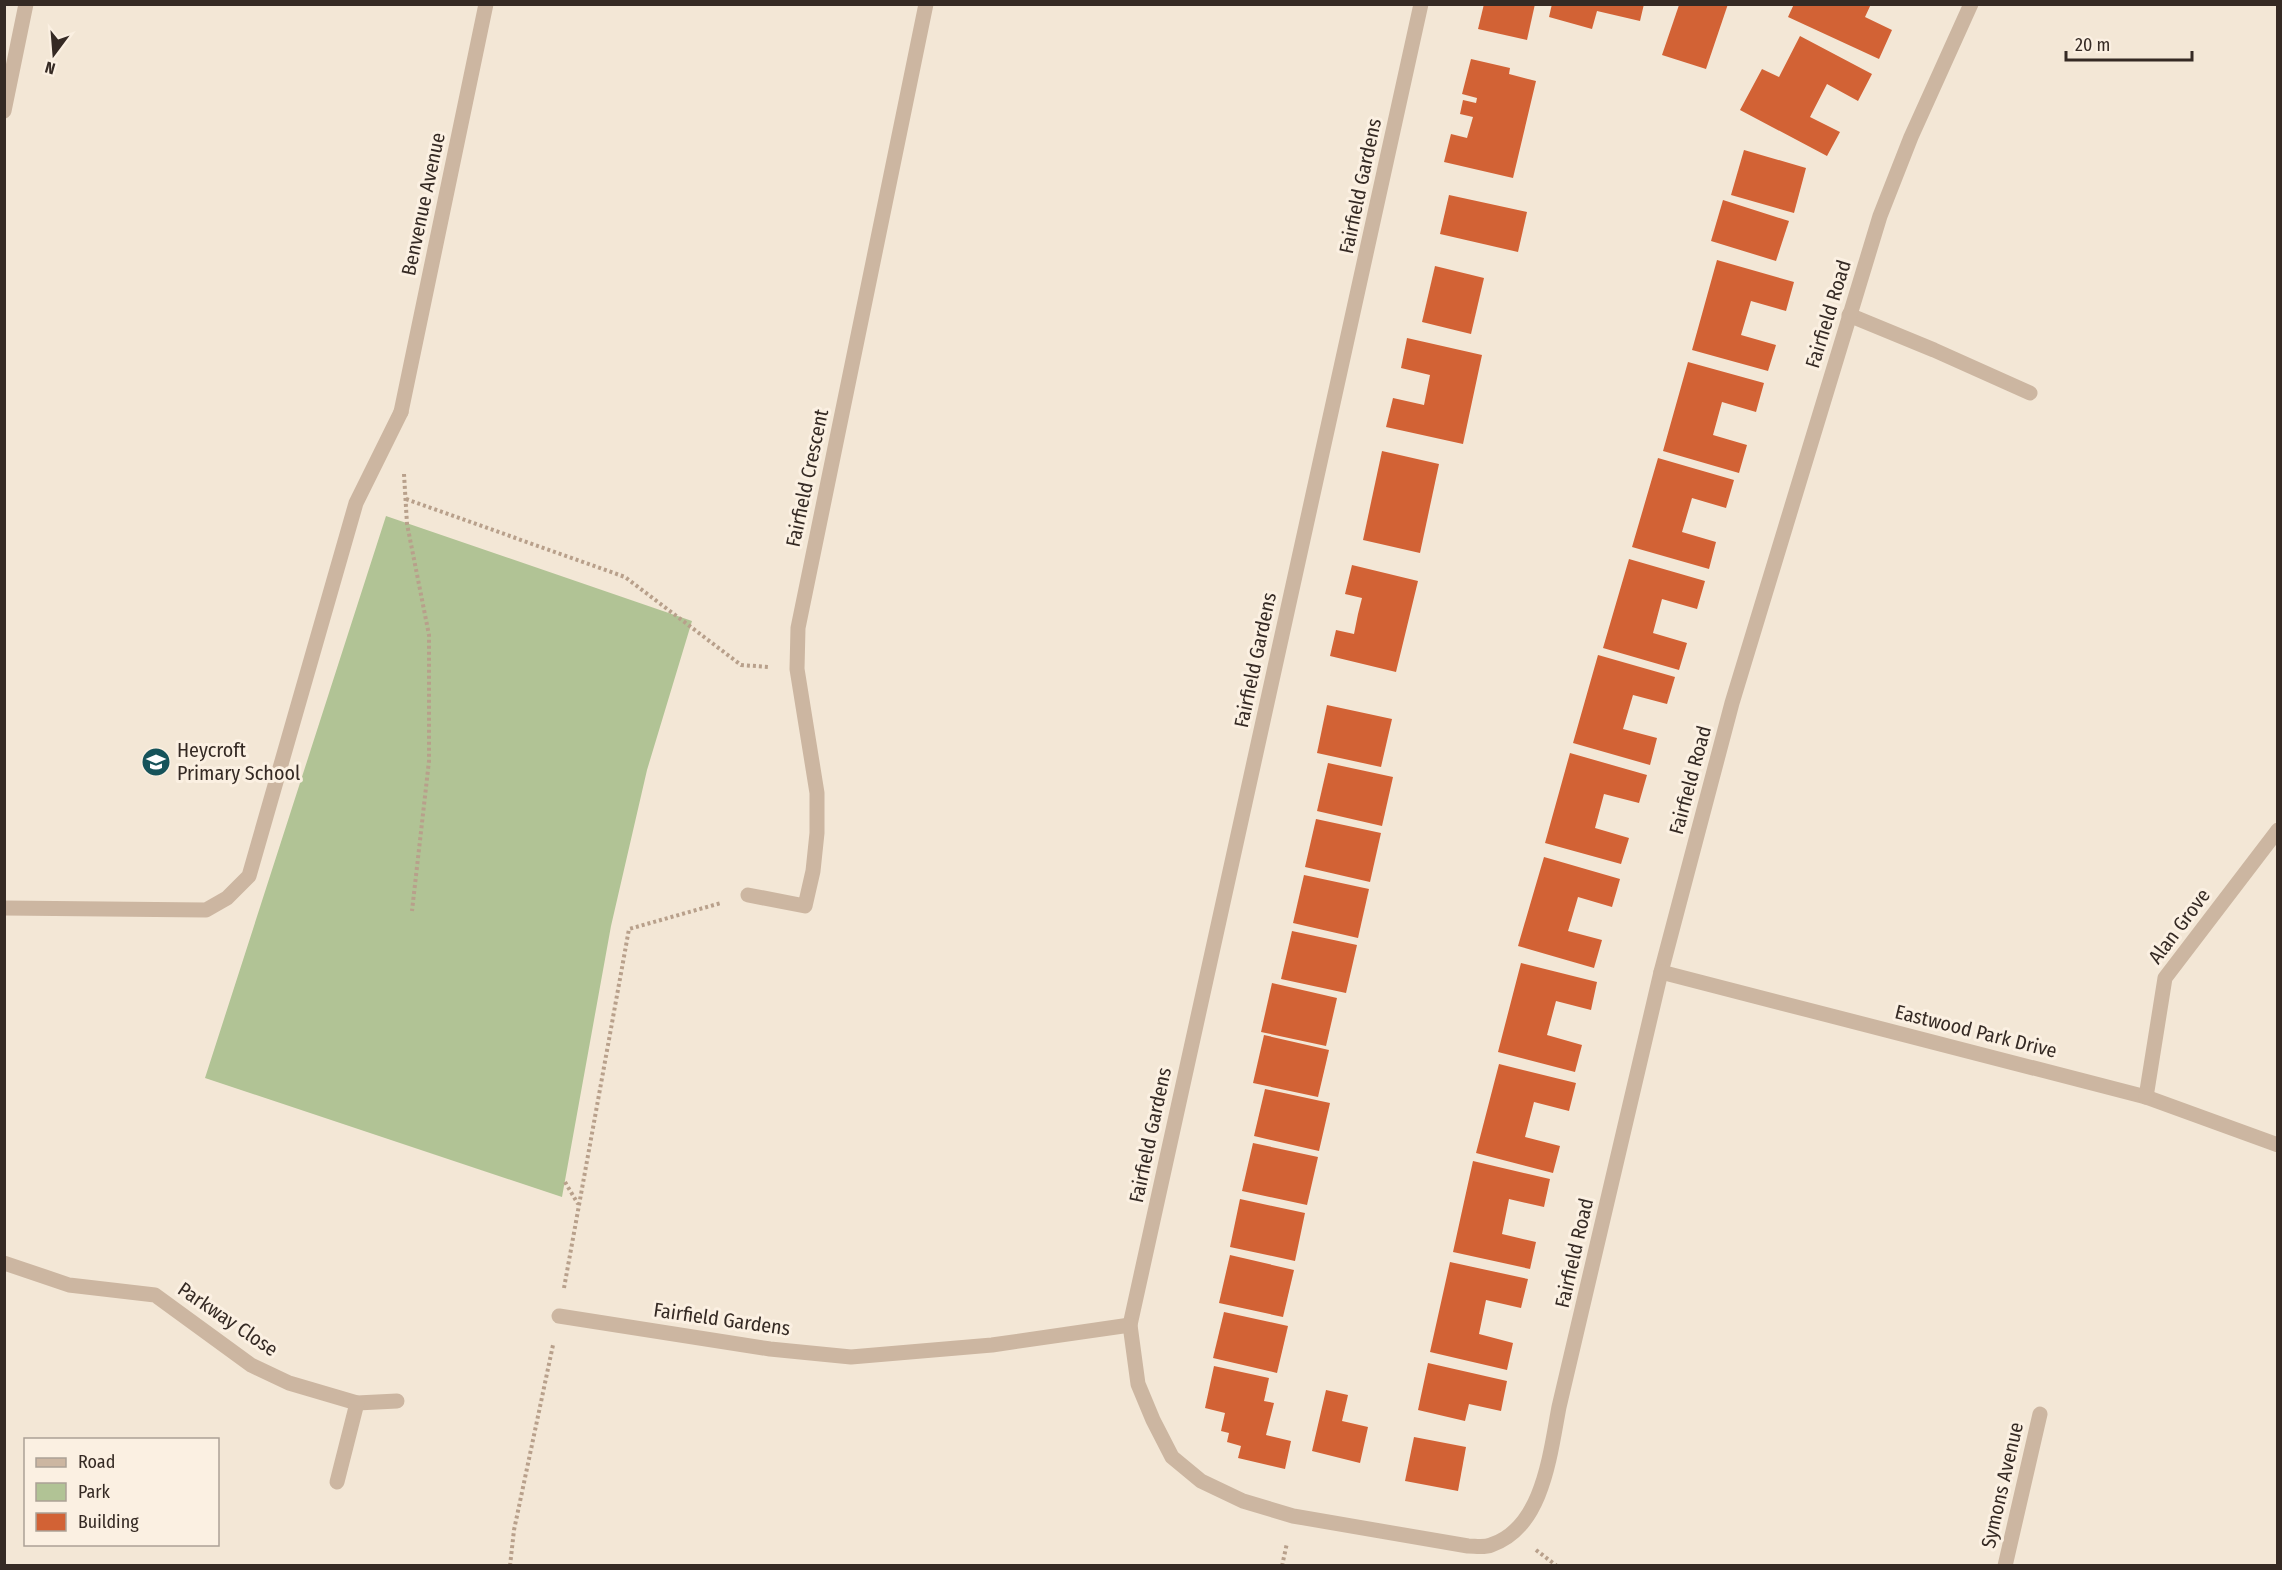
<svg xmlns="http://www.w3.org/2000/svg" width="2282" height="1570" font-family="'Fira Sans Condensed',sans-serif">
<rect width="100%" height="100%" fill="#f3e7d6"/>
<path fill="#b1c395" d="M386,516L692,621L647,770L611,926L562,1197L205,1078Z"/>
<g fill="#d26235">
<path d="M1484,4H1535L1527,40L1478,29Z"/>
<path d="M1552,4H1644L1640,21L1597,11L1592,29L1549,17Z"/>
<path d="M1701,4H1728L1706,69L1662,55L1679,5Z"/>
<path d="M1794,4H1871L1865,17L1892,30L1879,59L1788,17Z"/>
<path d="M1800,36L1872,74L1858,101L1827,84L1810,117L1840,132L1827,156L1740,110L1762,69L1779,77Z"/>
<path d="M1471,59L1510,68L1509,74L1536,81L1513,178L1444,162L1451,134L1467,138L1473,117L1460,114L1463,100L1476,103L1477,98L1462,94Z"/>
<path d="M1744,150L1806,168L1794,213L1731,195Z"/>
<path d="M1449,195L1527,212L1518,252L1440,234Z"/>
<path d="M1723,200L1789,221L1776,261L1711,241Z"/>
<path d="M1717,260L1794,282L1786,311L1751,301L1741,335L1776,345L1768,371L1692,350Z"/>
<path d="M1435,266L1484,278L1471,334L1422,322Z"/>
<path d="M1407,338L1482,355L1463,444L1386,427L1393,398L1424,405L1430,375L1401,368Z"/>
<path d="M1688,362L1764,383L1756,412L1722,402L1713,435L1747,445L1739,473L1663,451Z"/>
<path d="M1382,451L1439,464L1420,553L1363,540Z"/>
<path d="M1658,458L1734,480L1726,508L1692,498L1682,532L1716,542L1709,569L1632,547Z"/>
<path d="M1629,559L1705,581L1697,609L1662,599L1653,633L1687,643L1679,670L1603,648Z"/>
<path d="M1352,565L1418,581L1396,672L1330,656L1336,630L1354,634L1358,614L1362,598L1345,594Z"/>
<path d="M1598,655L1675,677L1667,704L1633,695L1623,729L1657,738L1650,765L1573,743Z"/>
<path d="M1327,705L1392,719L1381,767L1317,753Z"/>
<path d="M1570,753L1647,775L1639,803L1604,794L1595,828L1629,838L1621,864L1545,843Z"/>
<path d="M1328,763L1393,777L1382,826L1317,811Z"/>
<path d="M1316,819L1381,833L1370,882L1305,867Z"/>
<path d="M1544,857L1620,879L1612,907L1578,897L1568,931L1602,940L1594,968L1518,946Z"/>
<path d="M1304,875L1369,889L1358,938L1293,923Z"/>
<path d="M1292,931L1357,945L1346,993L1281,979Z"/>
<path d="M1521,963L1597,982L1591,1010L1556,1001L1547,1035L1582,1045L1575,1072L1498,1052Z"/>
<path d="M1272,983L1337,998L1326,1046L1261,1032Z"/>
<path d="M1264,1035L1329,1050L1318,1097L1253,1083Z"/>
<path d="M1499,1064L1576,1083L1569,1111L1534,1102L1525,1137L1560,1146L1553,1173L1476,1153Z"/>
<path d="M1265,1089L1330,1103L1319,1151L1254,1136Z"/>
<path d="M1253,1143L1318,1157L1307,1205L1242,1191Z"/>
<path d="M1473,1161L1550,1179L1544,1207L1509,1199L1502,1234L1536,1242L1530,1269L1453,1252Z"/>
<path d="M1240,1199L1305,1213L1295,1261L1230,1247Z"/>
<path d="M1230,1255L1294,1270L1283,1317L1219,1303Z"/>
<path d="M1450,1262L1528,1279L1521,1308L1486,1300L1479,1334L1513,1343L1507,1370L1430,1352Z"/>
<path d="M1224,1312L1288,1326L1277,1373L1213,1358Z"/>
<path d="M1428,1363L1507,1381L1501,1411L1469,1404L1465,1421L1418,1410Z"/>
<path d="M1214,1366L1269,1378L1264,1401L1274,1403L1266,1435L1291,1441L1285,1469L1238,1458L1241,1446L1227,1442L1229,1433L1221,1431L1225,1413L1205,1408Z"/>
<path d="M1326,1390L1348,1395L1342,1421L1368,1427L1360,1463L1312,1451Z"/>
<path d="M1414,1437L1466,1447L1458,1491L1405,1481Z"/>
</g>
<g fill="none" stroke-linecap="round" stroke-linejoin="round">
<g stroke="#b8a08b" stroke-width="4" stroke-dasharray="3 3" stroke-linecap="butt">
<path d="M404,474L407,524L429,635V761L412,911"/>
<path d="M406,499L625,577L741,665L769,667"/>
<path d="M565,1182L578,1204"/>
<path d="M564,1288L629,929L721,903"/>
<path d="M1536,1550L1557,1566"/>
<path d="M510,1566L514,1530L553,1345"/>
<path d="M1282,1566L1287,1543"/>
</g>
<g stroke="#ccb6a1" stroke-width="15">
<path d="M1849,315L1934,350L2030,393"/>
<path d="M4,908L206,910L227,898L249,876L356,503L401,412"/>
</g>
<g stroke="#ccb6a1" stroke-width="15">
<path d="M1421,4L1130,1325L1138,1384L1153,1420L1172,1457L1201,1481L1243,1501L1293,1516L1468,1546C1475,1546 1484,1548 1491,1545C1543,1528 1550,1454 1559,1407L1661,972L1732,703L1880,216L1911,137L1971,4"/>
<path d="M4,111L26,4"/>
<path d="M401,412L486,4"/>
<path d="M748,895L805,906L813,871L817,833V793L797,669L798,628L926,4"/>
<path d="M1661,972L2146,1097L2278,1145"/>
<path d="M2146,1097L2165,978L2278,830"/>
<path d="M4,1263L69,1285L155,1295L251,1365L289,1383L357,1403L397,1401"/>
<path d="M559,1316L770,1349L851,1357L992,1345L1130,1325"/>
<path d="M337,1482L357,1403"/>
<path d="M2005,1566L2040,1414"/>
</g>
</g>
<defs>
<g id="school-disc" transform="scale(1.5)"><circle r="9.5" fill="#16535a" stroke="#fbf0e2"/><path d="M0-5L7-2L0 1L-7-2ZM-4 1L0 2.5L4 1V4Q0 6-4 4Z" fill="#fff"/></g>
</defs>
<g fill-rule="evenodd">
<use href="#school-disc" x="156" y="762"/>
</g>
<g text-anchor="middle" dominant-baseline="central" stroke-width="6" stroke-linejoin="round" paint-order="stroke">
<g font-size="20" fill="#352a24" stroke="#fbf0e2">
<text transform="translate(1360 186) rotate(-78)">Fairfield Gardens</text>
<text transform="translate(423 204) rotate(-78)">Benvenue Avenue</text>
<text transform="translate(1828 314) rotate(-73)">Fairfield Road</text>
<text transform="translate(807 478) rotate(-78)">Fairfield Crescent</text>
<text transform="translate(1255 660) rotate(-78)">Fairfield Gardens</text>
<text transform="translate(1690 780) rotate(-75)">Fairfield Road</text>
<text transform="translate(2179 926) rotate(-53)">Alan Grove</text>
<text transform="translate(1976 1031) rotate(14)">Eastwood Park Drive</text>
<text transform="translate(1150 1135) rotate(-78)">Fairfield Gardens</text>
<text transform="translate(1574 1253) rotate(-77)">Fairfield Road</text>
<text transform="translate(228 1319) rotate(34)">Parkway Close</text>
<text transform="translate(722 1319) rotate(8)">Fairfield Gardens</text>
<text transform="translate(2002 1485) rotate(-77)">Symons Avenue</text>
</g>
<g font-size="20" fill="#352a24" stroke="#fbf0e2" text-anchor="start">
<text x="177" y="750">Heycroft<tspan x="177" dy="23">Primary School</tspan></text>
</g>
</g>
<rect width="2282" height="1570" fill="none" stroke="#352a24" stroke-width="12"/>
<rect x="24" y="1438" width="195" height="108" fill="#fbf0e2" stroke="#aca196" stroke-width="1.5"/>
<rect x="36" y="1458" width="30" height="9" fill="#ccb6a1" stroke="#aca196" stroke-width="1.5"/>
<text x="78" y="1468" font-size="18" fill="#352a24">Road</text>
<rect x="36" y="1483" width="30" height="18" fill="#b1c395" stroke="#aca196" stroke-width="1.5"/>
<text x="78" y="1498" font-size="18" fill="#352a24">Park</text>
<rect x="36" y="1513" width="30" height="18" fill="#d26235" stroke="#aca196" stroke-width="1.5"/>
<text x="78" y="1528" font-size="18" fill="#352a24">Building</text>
<g transform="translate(54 54) rotate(196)" stroke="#fbf0e2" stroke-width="4.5" paint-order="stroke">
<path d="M0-4.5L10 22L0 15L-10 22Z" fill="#352a24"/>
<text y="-9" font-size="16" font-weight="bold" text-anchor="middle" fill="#352a24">N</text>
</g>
<path d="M2066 51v9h126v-9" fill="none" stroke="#352a24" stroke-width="3"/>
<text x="2075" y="51" font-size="18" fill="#352a24" stroke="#fbf0e2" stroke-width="4.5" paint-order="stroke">20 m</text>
</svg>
